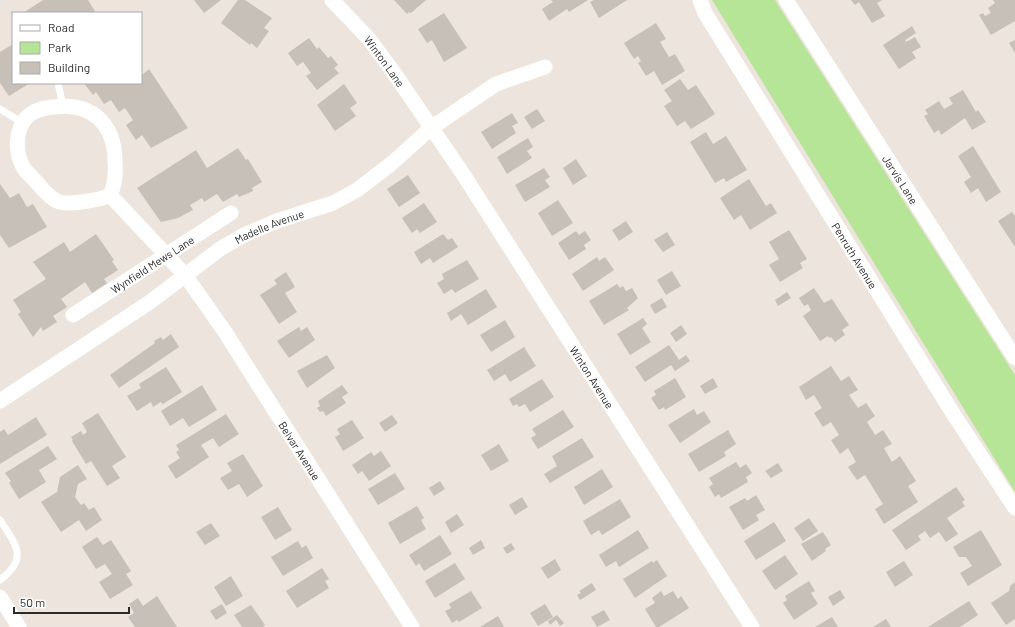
<svg xmlns="http://www.w3.org/2000/svg" width="1015" height="627" font-family="Barlow,sans-serif">
<rect width="100%" height="100%" fill="#ede5dd"/>
<path fill="#b7e598" d="M712,0H775L1015,375V492Z"/>
<g fill="#c6c0b8">
<path d="M43,0H88L96,13H23Z"/>
<path d="M194,0H221L204,13Z"/>
<path d="M238,0H245L272,18L264,28L269,31L257,48L251,43L250,45L221,23Z"/>
<path d="M394,0H426L411,13L409,12L407,14Z"/>
<path d="M551,0H588L569,12L567,9L549,21L542,9L553,2Z"/>
<path d="M594,0H627L599,18L590,2Z"/>
<path d="M851,0H882L877,3L885,16L872,23L859,2L855,5Z"/>
<path d="M993,0H1015V21L991,35L979,15L983,13L985,16L991,13L988,8L995,3Z"/>
<path d="M444,13L467,48L444,62L432,40L427,43L418,29Z"/>
<path d="M656,23L666,39L660,42L669,57L675,54L685,71L662,85L654,71L646,76L638,63L641,61L638,56L634,59L624,43Z"/>
<path d="M912,26L916,33L905,40L906,42L915,37L921,47L912,52L916,58L899,69L883,45Z"/>
<path d="M309,38L317,49L319,47L328,58L331,56L338,65L334,68L339,73L317,90L306,76L311,73L303,62L297,66L288,53Z"/>
<path d="M1015,40V53L1009,43Z"/>
<path d="M13,44V83H30L9,96L0,83V52Z"/>
<path d="M149,69L188,128L151,148L142,135L136,140L126,125L133,120L125,108L119,112L111,100L104,104L96,92L93,95L84,83H141V76Z"/>
<path d="M680,79L688,90L696,85L715,114L691,129L685,121L677,126L664,106L672,101L664,90Z"/>
<path d="M344,84L357,103L350,108L356,116L335,131L317,105Z"/>
<path d="M963,90L976,112L978,110L986,122L972,130L965,118L941,135L939,130L934,133L924,116L928,114L925,110L939,101L944,109L953,104L949,98Z"/>
<path d="M537,109L545,121L532,129L524,117Z"/>
<path d="M512,113L518,123L512,126L516,133L492,149L481,132Z"/>
<path d="M706,132L713,144L726,136L747,170L726,182L724,178L715,183L690,142Z"/>
<path d="M528,138L533,147L527,151L532,158L507,174L497,157Z"/>
<path d="M973,146L1001,192L986,202L978,188L971,193L964,182L971,177L958,156Z"/>
<path d="M238,148L246,160L248,159L262,182L252,188L253,191L239,197L237,194L223,202L217,194L204,202L202,198L190,205L193,210L178,218L161,222L137,188L196,150L207,168Z"/>
<path d="M576,159L587,176L573,185L563,168Z"/>
<path d="M544,168L550,177L545,180L550,187L525,202L515,185Z"/>
<path d="M408,175L420,193L399,207L387,189Z"/>
<path d="M749,179L766,206L771,203L777,213L750,230L741,215L734,220L720,198Z"/>
<path d="M0,184L10,198L19,193L27,207L33,204L47,227L9,248L0,235Z"/>
<path d="M558,200L573,223L552,236L538,213Z"/>
<path d="M424,203L437,222L420,233L417,229L412,233L402,218Z"/>
<path d="M1012,212L1015,216V247L998,221Z"/>
<path d="M626,221L633,232L619,241L612,230Z"/>
<path d="M789,230L807,259L800,263L803,268L780,282L769,265L779,259L769,242Z"/>
<path d="M576,231L579,235L585,231L591,240L584,245L586,249L569,260L558,243Z"/>
<path d="M667,232L675,245L663,252L654,240Z"/>
<path d="M96,234L114,260L112,261L118,270L104,279L107,283L92,293L85,282L61,299L67,307L53,316L57,322L43,331L41,327L33,337L18,314L21,312L13,300L46,279L33,262L64,242L70,252Z"/>
<path d="M443,234L448,240L452,238L458,247L433,263L430,258L421,264L414,252Z"/>
<path d="M597,257L599,261L605,257L614,270L583,291L572,274Z"/>
<path d="M467,260L479,279L455,293L452,289L444,294L437,283L444,279L442,274Z"/>
<path d="M672,271L681,286L666,295L657,280Z"/>
<path d="M286,272L295,287L285,293L297,312L279,324L260,295L277,284L274,280Z"/>
<path d="M617,284L620,288L623,286L626,291L632,288L638,298L627,308L629,310L604,325L589,301Z"/>
<path d="M814,288L824,303L832,299L849,325L842,330L845,335L835,342L831,337L829,338L828,336L820,341L803,316L811,310L808,304L804,306L799,298Z"/>
<path d="M486,289L497,307L468,325L461,314L451,321L447,313Z"/>
<path d="M787,292L791,298L778,306L775,300Z"/>
<path d="M662,298L667,307L655,314L650,305Z"/>
<path d="M643,318L647,324L642,328L651,342L630,355L617,334Z"/>
<path d="M505,320L515,337L491,352L480,335Z"/>
<path d="M681,325L687,334L676,342L670,333Z"/>
<path d="M299,327L301,331L307,327L315,340L289,358L277,341Z"/>
<path d="M171,334L179,347L119,388L110,375L155,343L154,341L161,337L163,340Z"/>
<path d="M669,345L679,360L686,355L690,361L675,371L671,365L645,382L635,367Z"/>
<path d="M524,347L536,366L510,382L505,374L494,381L487,370Z"/>
<path d="M327,355L335,368L307,388L297,371Z"/>
<path d="M831,366L841,381L849,376L858,390L849,395L858,408L866,403L875,416L867,422L875,435L883,430L892,444L884,448L892,462L900,456L916,481L908,486L918,502L884,524L875,509L883,504L865,475L857,480L848,467L856,462L848,448L840,454L831,440L839,435L831,422L823,427L814,413L822,408L814,395L806,400L799,387Z"/>
<path d="M166,367L182,392L163,404L161,402L153,407L151,402L137,411L127,396L141,388L139,384Z"/>
<path d="M675,378L686,397L665,410L664,407L659,410L651,398L656,395L654,391Z"/>
<path d="M713,378L718,387L705,394L700,386Z"/>
<path d="M542,379L554,397L530,412L525,404L519,407L517,404L513,406L509,399Z"/>
<path d="M202,385L217,410L189,427L183,418L170,426L161,411Z"/>
<path d="M342,385L348,393L342,397L346,403L326,416L323,411L320,412L317,408L320,406L318,401Z"/>
<path d="M694,409L697,415L704,411L711,422L680,443L668,425Z"/>
<path d="M563,410L574,427L538,449L531,438L536,435L532,429Z"/>
<path d="M98,413L126,457L112,466L120,478L107,486L91,461L86,464L72,441L73,440L71,437L81,431L83,435L87,432L82,423Z"/>
<path d="M226,414L239,434L219,447L213,438L201,445L209,457L176,479L168,466L180,458L176,452L179,450L176,445Z"/>
<path d="M392,415L398,423L385,432L379,423Z"/>
<path d="M36,417L47,435L0,464V432L4,429L8,435Z"/>
<path d="M352,420L364,438L343,451L335,437L340,434L337,429Z"/>
<path d="M728,430L736,444L724,452L726,456L699,472L688,454Z"/>
<path d="M582,438L594,457L550,483L544,474L557,466L552,456Z"/>
<path d="M499,444L509,461L491,471L481,455Z"/>
<path d="M48,446L57,459L39,470L46,482L19,499L9,483L11,481L5,473Z"/>
<path d="M381,451L391,466L369,481L362,471L358,474L352,465L371,452L374,456Z"/>
<path d="M243,454L263,486L247,497L239,484L228,490L220,478L232,471L227,463Z"/>
<path d="M736,462L740,468L746,464L752,473L746,477L748,482L721,498L719,494L715,497L709,487L713,484L709,478Z"/>
<path d="M778,463L783,471L771,478L765,471Z"/>
<path d="M78,465L87,479L78,484L75,497L81,505L84,503L89,510L94,507L102,520L86,531L79,520L61,532L41,502L57,492L60,477Z"/>
<path d="M602,469L613,487L584,505L574,487Z"/>
<path d="M395,473L405,489L378,505L368,489Z"/>
<path d="M440,481L445,489L434,496L429,488Z"/>
<path d="M956,487L965,500L962,502L965,506L947,518L958,534L946,542L939,532L930,538L925,531L918,536L921,540L906,550L892,530Z"/>
<path d="M756,495L765,510L756,515L759,520L743,530L729,507L745,498L747,501Z"/>
<path d="M522,497L528,507L515,515L509,505Z"/>
<path d="M620,499L631,517L602,535L599,530L591,535L583,521Z"/>
<path d="M417,506L424,518L421,520L426,529L400,544L388,523Z"/>
<path d="M278,507L292,530L275,540L261,517Z"/>
<path d="M457,514L464,525L451,533L445,522Z"/>
<path d="M809,518L818,531L803,541L794,528Z"/>
<path d="M774,522L786,541L756,560L744,541Z"/>
<path d="M211,523L220,536L205,545L196,532Z"/>
<path d="M638,530L649,548L619,567L616,561L606,567L599,555Z"/>
<path d="M981,530L1002,565L968,586L960,573L972,566L966,557H959L953,547Z"/>
<path d="M823,532L831,545L825,549L826,551L812,561L801,544Z"/>
<path d="M440,535L452,554L424,571L419,563L416,566L409,555Z"/>
<path d="M97,537L103,545L111,540L131,571L126,574L133,585L110,599L99,582L112,574L105,564L96,569L82,547Z"/>
<path d="M481,540L485,548L473,555L469,548Z"/>
<path d="M298,541L302,548L306,545L313,558L283,576L271,557Z"/>
<path d="M511,543L515,549L507,554L503,548Z"/>
<path d="M785,555L798,574L775,590L762,571Z"/>
<path d="M555,559L561,570L548,579L541,568Z"/>
<path d="M657,560L667,576L635,598L623,579L652,561L653,563Z"/>
<path d="M904,561L913,575L895,587L886,572Z"/>
<path d="M455,563L465,579L435,598L425,581Z"/>
<path d="M322,568L329,579L325,581L329,588L297,608L286,591Z"/>
<path d="M231,576L243,596L226,606L214,587Z"/>
<path d="M809,581L815,591L811,593L818,604L794,620L783,603L787,600L785,596Z"/>
<path d="M1015,582V619L1006,625L991,603L1009,591L1010,586Z"/>
<path d="M592,583L596,590L580,600L577,595L581,593L579,591Z"/>
<path d="M840,590L845,598L833,606L828,597Z"/>
<path d="M471,591L482,608L459,622L457,620L452,623L445,611L451,608L449,604Z"/>
<path d="M661,591L664,596L673,591L678,599L681,596L689,608L659,627H656L645,609L655,603L652,598Z"/>
<path d="M157,596L177,627H135L128,617L134,613L129,604L138,598L143,606Z"/>
<path d="M969,601L978,615L960,627H928Z"/>
<path d="M222,604L227,613L216,620L210,611Z"/>
<path d="M545,604L553,617L538,626L530,613Z"/>
<path d="M251,605L265,625L263,627H242L234,615Z"/>
<path d="M604,610L610,620L597,627L591,617Z"/>
<path d="M557,615L564,623L560,626L556,620L550,625L548,621Z"/>
<path d="M498,616L504,627H480Z"/>
<path d="M832,617L838,627H815Z"/>
<path d="M886,619L891,627H873Z"/>
</g>
<g fill="none" stroke-linecap="round" stroke-linejoin="round">
<g stroke="#fff" stroke-width="7">
<path d="M58,83L63,106"/>
<path d="M0,109L23,123"/>
<path d="M0,520C16,545 29,558 0,580"/>
</g>
<g stroke="#fff" stroke-width="15">
<path id="s1" d="M332,0L369,39L392,70L463,174L752,627"/>
<path id="s2" d="M700,0L705,13L954,415L1015,508"/>
<path id="s3" d="M786,0L1015,358"/>
<path id="s4" d="M110,195C115,185 116,173 115,162C115,124 92,102 54,107C43,108 34,110 26,118C15,131 15,152 23,167C27,173 34,179 39,185C44,191 50,198 57,201C66,206 101,200 110,195L185,275L225,332L412,627"/>
<path id="s5" d="M73,315L231,213"/>
<path id="s6" d="M0,401L150,302L220,249L244,235L277,221L333,203L357,190L391,164L431,128L496,84L545,67"/>
<path d="M0,597L19,627"/>
</g>
</g>
<g text-anchor="middle" dominant-baseline="central" stroke-width="3.5" stroke-linejoin="round" paint-order="stroke">
<g font-size="11" fill="#2b2b2b" stroke="#fff">
<text stroke="none"><textPath href="#s1" startOffset="81">Winton Lane</textPath></text>
<text stroke="none"><textPath href="#s3" startOffset="213">Jarvis Lane</textPath></text>
<text stroke="none"><textPath href="#s6" startOffset="322">Madelle Avenue</textPath></text>
<text stroke="none"><textPath href="#s2" startOffset="299">Penruth Avenue</textPath></text>
<text stroke="none"><textPath href="#s5" startOffset="94">Wynfield Mews Lane</textPath></text>
<text stroke="none"><textPath href="#s1" startOffset="459">Winton Avenue</textPath></text>
<text stroke="none"><textPath href="#s4" startOffset="634">Belvar Avenue</textPath></text>
</g>
</g>
<rect x="12" y="12" width="130" height="72" fill="#ffffff" stroke="#aaaaaa"/>
<rect x="20" y="25" width="20" height="6" fill="#ffffff" stroke="#aaaaaa"/>
<text x="48" y="32" font-size="12" fill="#2b2b2b">Road</text>
<rect x="20" y="42" width="20" height="12" fill="#b7e598" stroke="#aaaaaa"/>
<text x="48" y="52" font-size="12" fill="#2b2b2b">Park</text>
<rect x="20" y="62" width="20" height="12" fill="#c6c0b8" stroke="#aaaaaa"/>
<text x="48" y="72" font-size="12" fill="#2b2b2b">Building</text>
<path d="M14 607v6h115v-6" fill="none" stroke="#2b2b2b" stroke-width="2"/>
<text x="20" y="607" font-size="12" fill="#2b2b2b" stroke="#ffffff" stroke-width="3" paint-order="stroke">50 m</text>
</svg>
